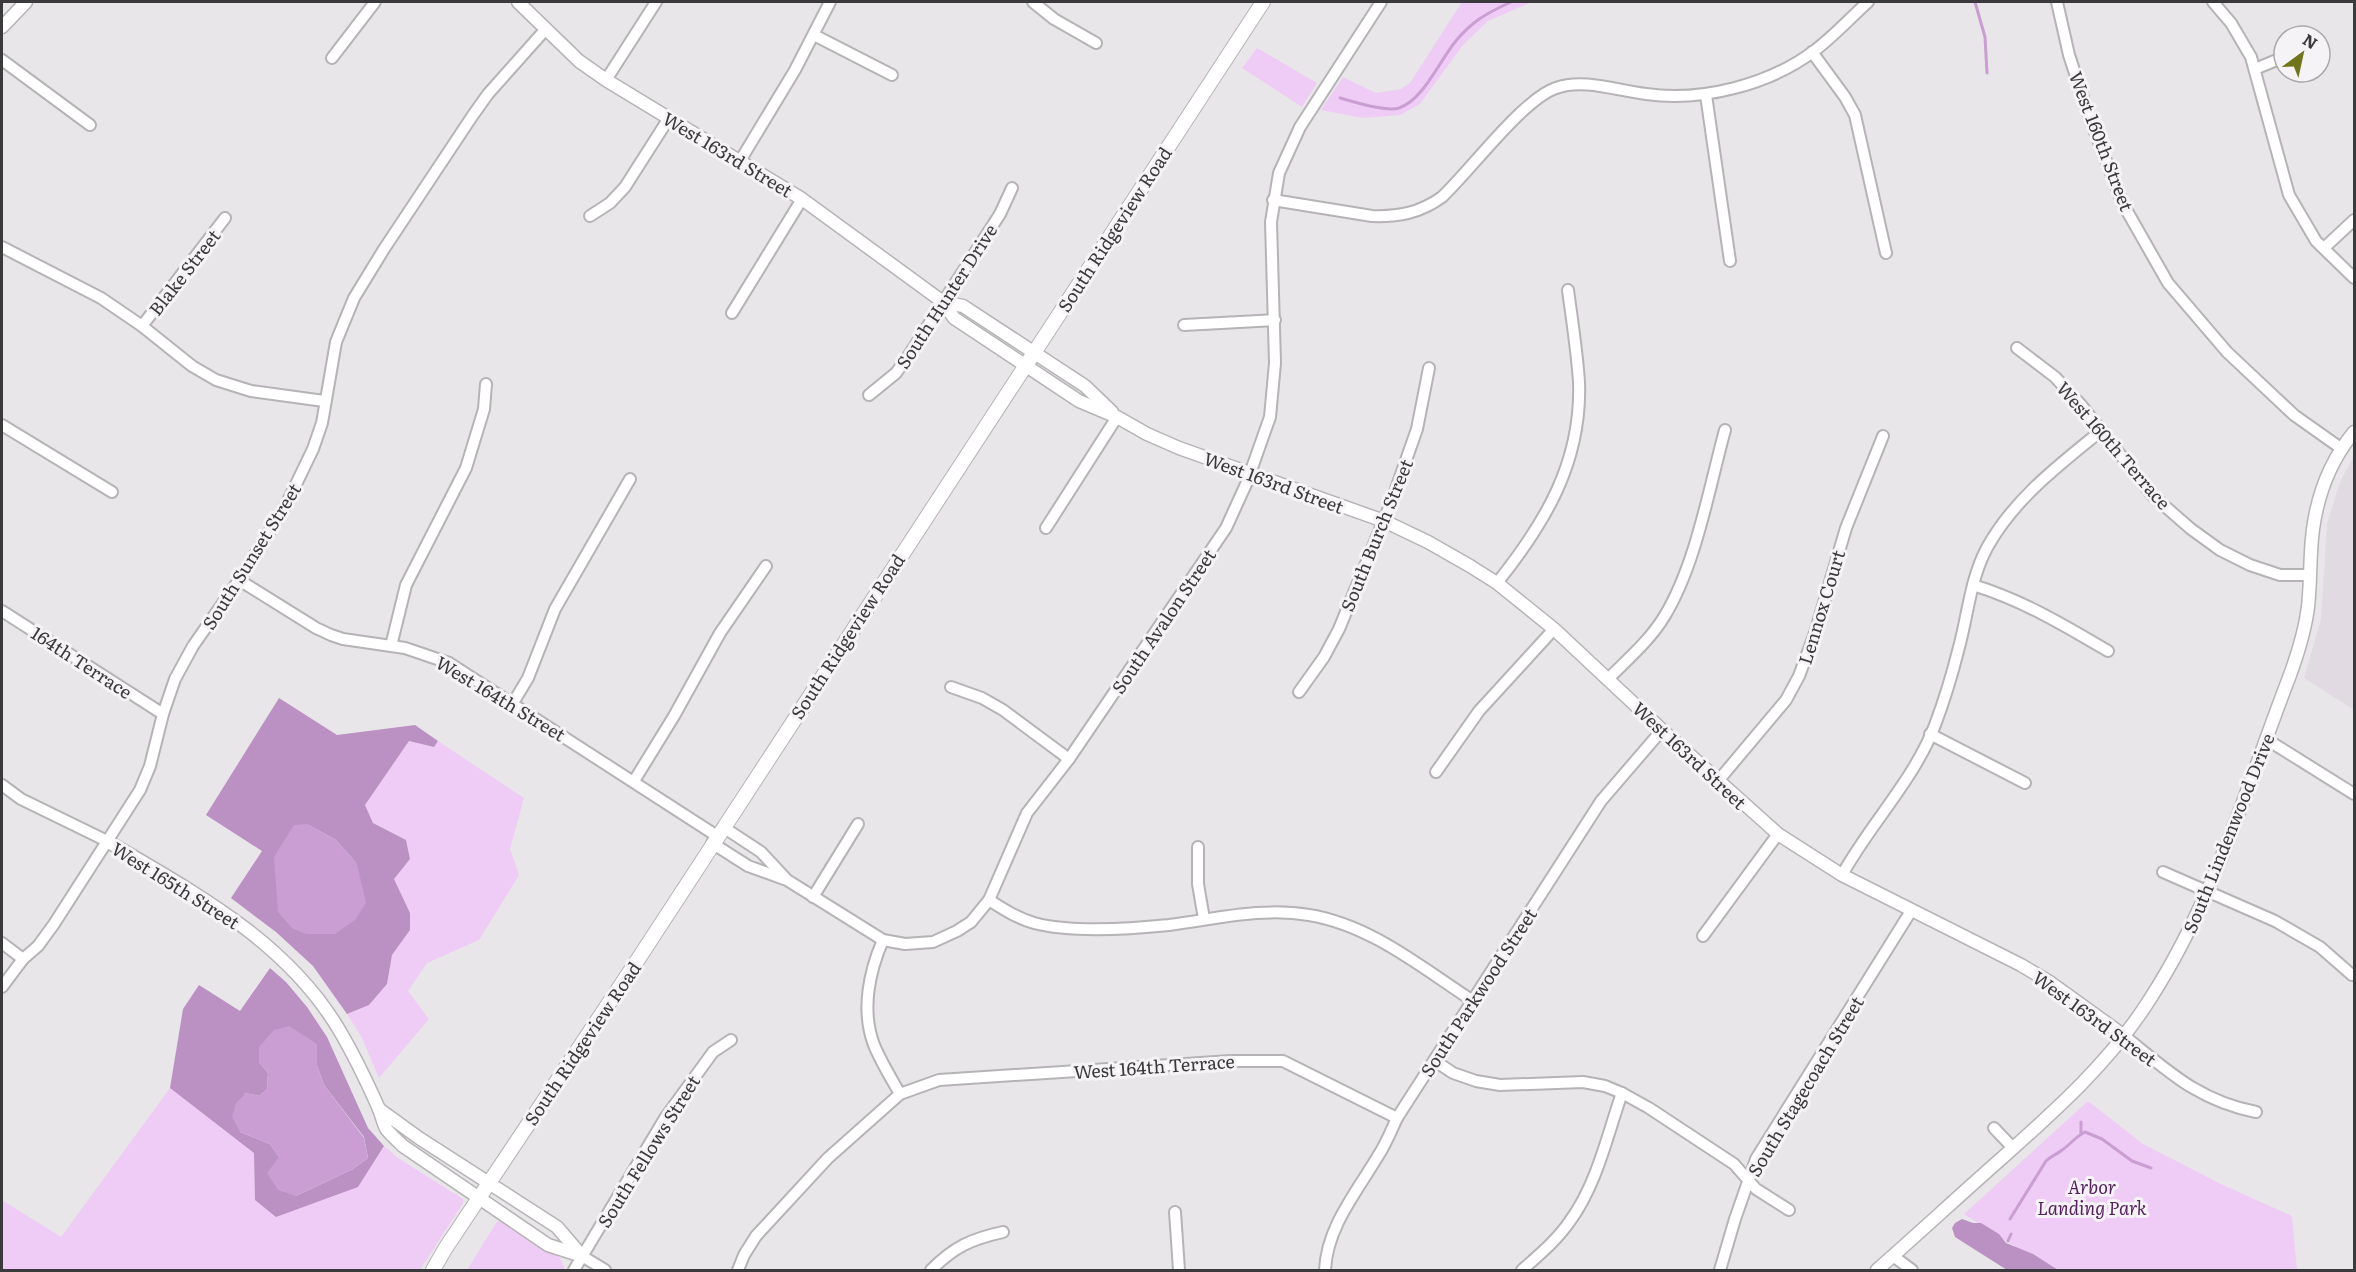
<svg xmlns="http://www.w3.org/2000/svg" width="2356" height="1272" font-family="Literata,serif">
<rect width="100%" height="100%" fill="#e9e6e9"/>
<path fill="#e2dae3" d="M2354,456V710L2304,678L2321,619L2327,524L2340,482Z"/>
<g fill="#efccf5">
<path d="M1462,2H1532L1488,21L1463,45L1420,104L1400,115L1363,118L1321,110L1343,77L1376,93L1401,89L1410,83Z"/>
<path d="M1257,48L1317,83L1302,107L1242,68Z"/>
<path d="M409,741L434,747L438,741L524,798L510,849L519,875L479,940L427,963L408,991L429,1019L379,1078L362,1038L347,1014L369,1005L387,984L392,955L410,930V913L394,879L410,859L406,840L373,823L365,805Z"/>
<path d="M170,1088L255,1153V1200L358,1187L384,1146L398,1158L463,1199V1203L420,1270H2V1200L61,1237Z"/>
<path d="M2088,1101L2143,1144L2223,1185L2292,1216L2297,1270H2051L1964,1214Z"/>
<path d="M501,1220L560,1258L565,1270H467L496,1223Z"/>
</g>
<g fill="#bb90c3" fill-rule="evenodd">
<path d="M279,698L337,735L415,725L438,741L434,747L409,741L365,805L373,823L406,840L410,859L394,879L410,913V930L392,955L387,984L369,1005L347,1014L313,966L276,932L231,898L262,851L206,815ZM307,824L336,840L357,864Z"/>
<path d="M270,968L286,982L307,1007L327,1037L368,1128L384,1146L358,1187L276,1217L255,1200L254,1153L170,1088L183,1009L199,985L240,1011ZM317,1044V1065L324,1085L364,1137L368,1158L353,1169L296,1196L279,1157L270,1144L240,1132L245,1093L259,1096L267,1089L268,1073L259,1062Z"/>
<path d="M1962,1219L1973,1223H1981L1999,1234L2006,1243L2033,1254L2058,1270H2007L1955,1237L1952,1228L1955,1223Z"/>
</g>
<g fill="#ca9ed2">
<path d="M307,824L336,840L357,864L366,903L355,920L335,934H306L292,928L278,912L274,857L294,825Z"/>
<path d="M289,1026L317,1044V1065L324,1085L364,1138L368,1158L353,1169L296,1196L278,1190L267,1173L279,1157L270,1144L240,1132L232,1117L236,1103L246,1093L259,1096L267,1089L268,1073L259,1062V1047L274,1030Z"/>
</g>
<g fill="none" stroke-linecap="round" stroke-linejoin="round">
<g stroke="#ca9ed2" stroke-width="3">
<path d="M1975,2L1985,37L1987,73"/>
<path d="M1340,98C1355,102 1385,112 1399,108C1423,100 1439,62 1455,42C1472,21 1487,13 1511,2"/>
<path d="M2081,1134V1122"/>
<path d="M2010,1219L2046,1161C2051,1156 2056,1155 2062,1150C2071,1144 2075,1137 2085,1132L2102,1139L2132,1161L2151,1168"/>
<path d="M2008,1241L2011,1234"/>
</g>
<g stroke="#b6b3b6" stroke-width="14">
<g id="minor">
<path d="M1033,2L1054,19L1096,43"/>
<path d="M2057,2L2069,55L2091,122L2123,204L2168,283L2227,352L2294,415L2342,449"/>
<path d="M2213,2L2231,23L2251,57L2289,195L2316,241L2354,278"/>
<path d="M814,35L892,75"/>
<path d="M1812,52L1845,97L1855,115L1886,253"/>
<path d="M332,58L375,2"/>
<path d="M2,60L90,125"/>
<path d="M2255,69L2284,57"/>
<path d="M606,80L656,2"/>
<path d="M1706,95L1730,261"/>
<path d="M740,161L795,70L830,2"/>
<path d="M1273,200L1372,216C1398,217 1420,213 1442,197C1470,171 1523,99 1556,88C1584,78 1618,91 1646,94C1701,102 1769,85 1814,51C1834,36 1850,18 1868,2"/>
<path d="M590,216L610,203L625,187L669,118"/>
<path d="M2,247L101,298L142,326L192,366L216,380L251,391L324,401"/>
<path d="M2324,248L2354,220"/>
<path d="M732,313L802,199"/>
<path d="M1184,325L1275,320"/>
<path d="M142,326L225,218"/>
<path d="M2017,348L2055,377L2082,406L2152,495L2191,529L2220,550L2250,565L2280,575H2310"/>
<path d="M869,395L896,373L909,355L1000,214L1012,188"/>
<path d="M2,425L112,492"/>
<path d="M1046,528L1117,417"/>
<path d="M239,580L316,628L331,635L343,639L405,648L449,663L717,836"/>
<path d="M1497,583C1545,523 1582,462 1579,382C1577,351 1572,320 1568,290"/>
<path d="M1973,585C2022,600 2064,625 2108,651"/>
<path d="M2,611L163,714"/>
<path d="M391,646L406,585L466,468L484,409L486,384"/>
<path d="M1609,678C1628,659 1650,640 1664,617C1696,565 1709,488 1725,430"/>
<path d="M951,687L982,698L1003,710L1069,759"/>
<path d="M1299,692L1324,657L1339,629L1391,503L1417,429L1429,368"/>
<path d="M513,703L528,678L555,609L630,479"/>
<path d="M1930,734L2025,783"/>
<path d="M2266,739L2354,794"/>
<path d="M1436,772L1479,711L1554,629"/>
<path d="M634,781L674,716L720,633L766,566"/>
<path d="M1718,781L1786,700L1799,676L1815,633L1846,528L1883,436"/>
<path d="M2,785L21,799L107,841"/>
<path d="M723,827L761,852L787,880L883,940L905,944L933,942L957,931L971,922L989,900L1027,813L1069,759L1226,528L1247,482L1270,417L1275,363L1271,222L1279,173L1300,127L1381,2"/>
<path d="M712,843L748,866L784,879"/>
<path d="M1198,847V884L1204,919"/>
<path d="M2163,872L2275,921L2320,947L2352,975"/>
<path d="M1842,875C1870,824 1914,780 1935,725C1944,701 1952,675 1958,651C1968,616 1970,578 1988,546C2015,498 2059,465 2102,430"/>
<path d="M813,897L858,824"/>
<path d="M989,900C1003,909 1017,918 1034,923C1072,933 1130,929 1169,925C1217,919 1261,907 1309,915C1371,925 1422,968 1473,1001"/>
<path d="M1703,936L1778,834"/>
<path d="M883,940C869,972 861,1011 874,1045C881,1062 891,1078 900,1094"/>
<path d="M2,943L23,959"/>
<path d="M2,987L23,959L38,946L54,924L140,790L150,766L163,714L175,679L193,646L239,580L286,505L313,449L322,423L336,342L354,298L384,249L473,115L488,94L545,30"/>
<path d="M2123,1035C2167,1070 2198,1101 2256,1112"/>
<path d="M1435,1061L1453,1073L1476,1081L1500,1085L1583,1082L1605,1086L1622,1093L1649,1108L1734,1164L1756,1189L1789,1210"/>
<path d="M1994,1128L2013,1148"/>
<path d="M1175,1212L1179,1270"/>
<path d="M582,1256L605,1270"/>
<path d="M1893,1256L1912,1270"/>
<path d="M574,1270L665,1118L713,1052L731,1040"/>
<path d="M738,1270L744,1255L756,1236L828,1158L900,1094L939,1080L1231,1061H1283L1397,1118"/>
<path d="M931,1270C954,1247 971,1239 1003,1232"/>
<path d="M1325,1270C1327,1227 1356,1193 1378,1156C1386,1144 1391,1131 1397,1118L1601,801L1662,730"/>
<path d="M1522,1270C1539,1255 1557,1240 1570,1221C1597,1184 1607,1136 1622,1093"/>
<path d="M1720,1270L1735,1219L1756,1159L1911,911"/>
</g>
</g>
<g stroke="#b6b3b6" stroke-width="15">
<g id="tertiary">
<path d="M518,2L579,61L606,80L802,199L943,302L954,318L1079,401L1117,417L1147,434L1179,448L1384,521L1428,542L1470,566L1497,583L1554,629L1662,730L1778,834L1842,875L2021,965L2051,983L2123,1035"/>
<path d="M2,27L26,2"/>
<path d="M943,302L963,306L1085,386L1112,412"/>
<path d="M107,841C193,892 285,940 338,1028C353,1053 367,1082 379,1109C382,1116 383,1124 387,1130C392,1136 398,1141 403,1146L548,1245L582,1256"/>
<path d="M379,1109L419,1138L557,1227L581,1255"/>
<path d="M1877,1270C1919,1233 1960,1195 2002,1158C2056,1110 2111,1061 2150,999C2214,900 2248,784 2290,675C2298,653 2305,631 2308,607C2310,589 2310,570 2311,552C2313,507 2325,467 2354,432"/>
</g>
</g>
<g stroke="#b6b3b6" stroke-width="16">
<path id="secondary" d="M433,1270L445,1249L635,964L1263,2"/>
</g>
<use href="#minor" stroke="#fff" stroke-width="10"/>
<use href="#tertiary" stroke="#fff" stroke-width="12"/>
<use href="#secondary" stroke="#fff" stroke-width="14"/>
</g>
<g text-anchor="middle" dominant-baseline="central" stroke-width="6" stroke-linejoin="round" paint-order="stroke">
<g font-size="18" fill="#3a393b" stroke="#f6f3f7">
<text transform="translate(2102 141) rotate(69)">West 160th Street</text>
<text transform="translate(728 154) rotate(31)">West 163rd Street</text>
<text transform="translate(1114 229) rotate(-57)">South Ridgeview Road</text>
<text transform="translate(184 272) rotate(-52)">Blake Street</text>
<text transform="translate(946 296) rotate(-57)">South Hunter Drive</text>
<text transform="translate(2114 445) rotate(49)">West 160th Terrace</text>
<text transform="translate(1274 482) rotate(20)">West 163rd Street</text>
<text transform="translate(1376 535) rotate(-68)">South Burch Street</text>
<text transform="translate(251 556) rotate(-58)">South Sunset Street</text>
<text transform="translate(1821 607) rotate(-73)">Lennox Court</text>
<text transform="translate(1163 621) rotate(-56)">South Avalon Street</text>
<text transform="translate(847 636) rotate(-57)">South Ridgeview Road</text>
<text transform="translate(82 662) rotate(33)">164th Terrace</text>
<text transform="translate(501 698) rotate(31)">West 164th Street</text>
<text transform="translate(1690 755) rotate(43)">West 163rd Street</text>
<text transform="translate(2228 833) rotate(-68)">South Lindenwood Drive</text>
<text transform="translate(176 885) rotate(32)">West 165th Street</text>
<text transform="translate(1478 992) rotate(-57)">South Parkwood Street</text>
<text transform="translate(2095 1018) rotate(36)">West 163rd Street</text>
<text transform="translate(582 1043) rotate(-56)">South Ridgeview Road</text>
<text transform="translate(1154 1066) rotate(-4)">West 164th Terrace</text>
<text transform="translate(1805 1086) rotate(-59)">South Stagecoach Street</text>
<text transform="translate(648 1151) rotate(-58)">South Fellows Street</text>
</g>
<g font-size="18" font-style="italic" fill="#56215f" stroke="#f6f3f7">
<text x="2092" y="1186">Arbor<tspan x="2092" dy="21">Landing Park</tspan></text>
</g>
</g>
<rect width="2356" height="1272" fill="none" stroke="#3a393b" stroke-width="6"/>
<g transform="translate(2302 54) rotate(33)"><circle r="28" fill="#f6f3f7" stroke="#aba9ac" stroke-width="1.5"/>
<path d="M0-4.5L10 22L0 15L-10 22Z" fill="#70741a"/>
<text y="-9" font-size="16" font-weight="bold" text-anchor="middle" fill="#3a393b">N</text>
</g>
</svg>
